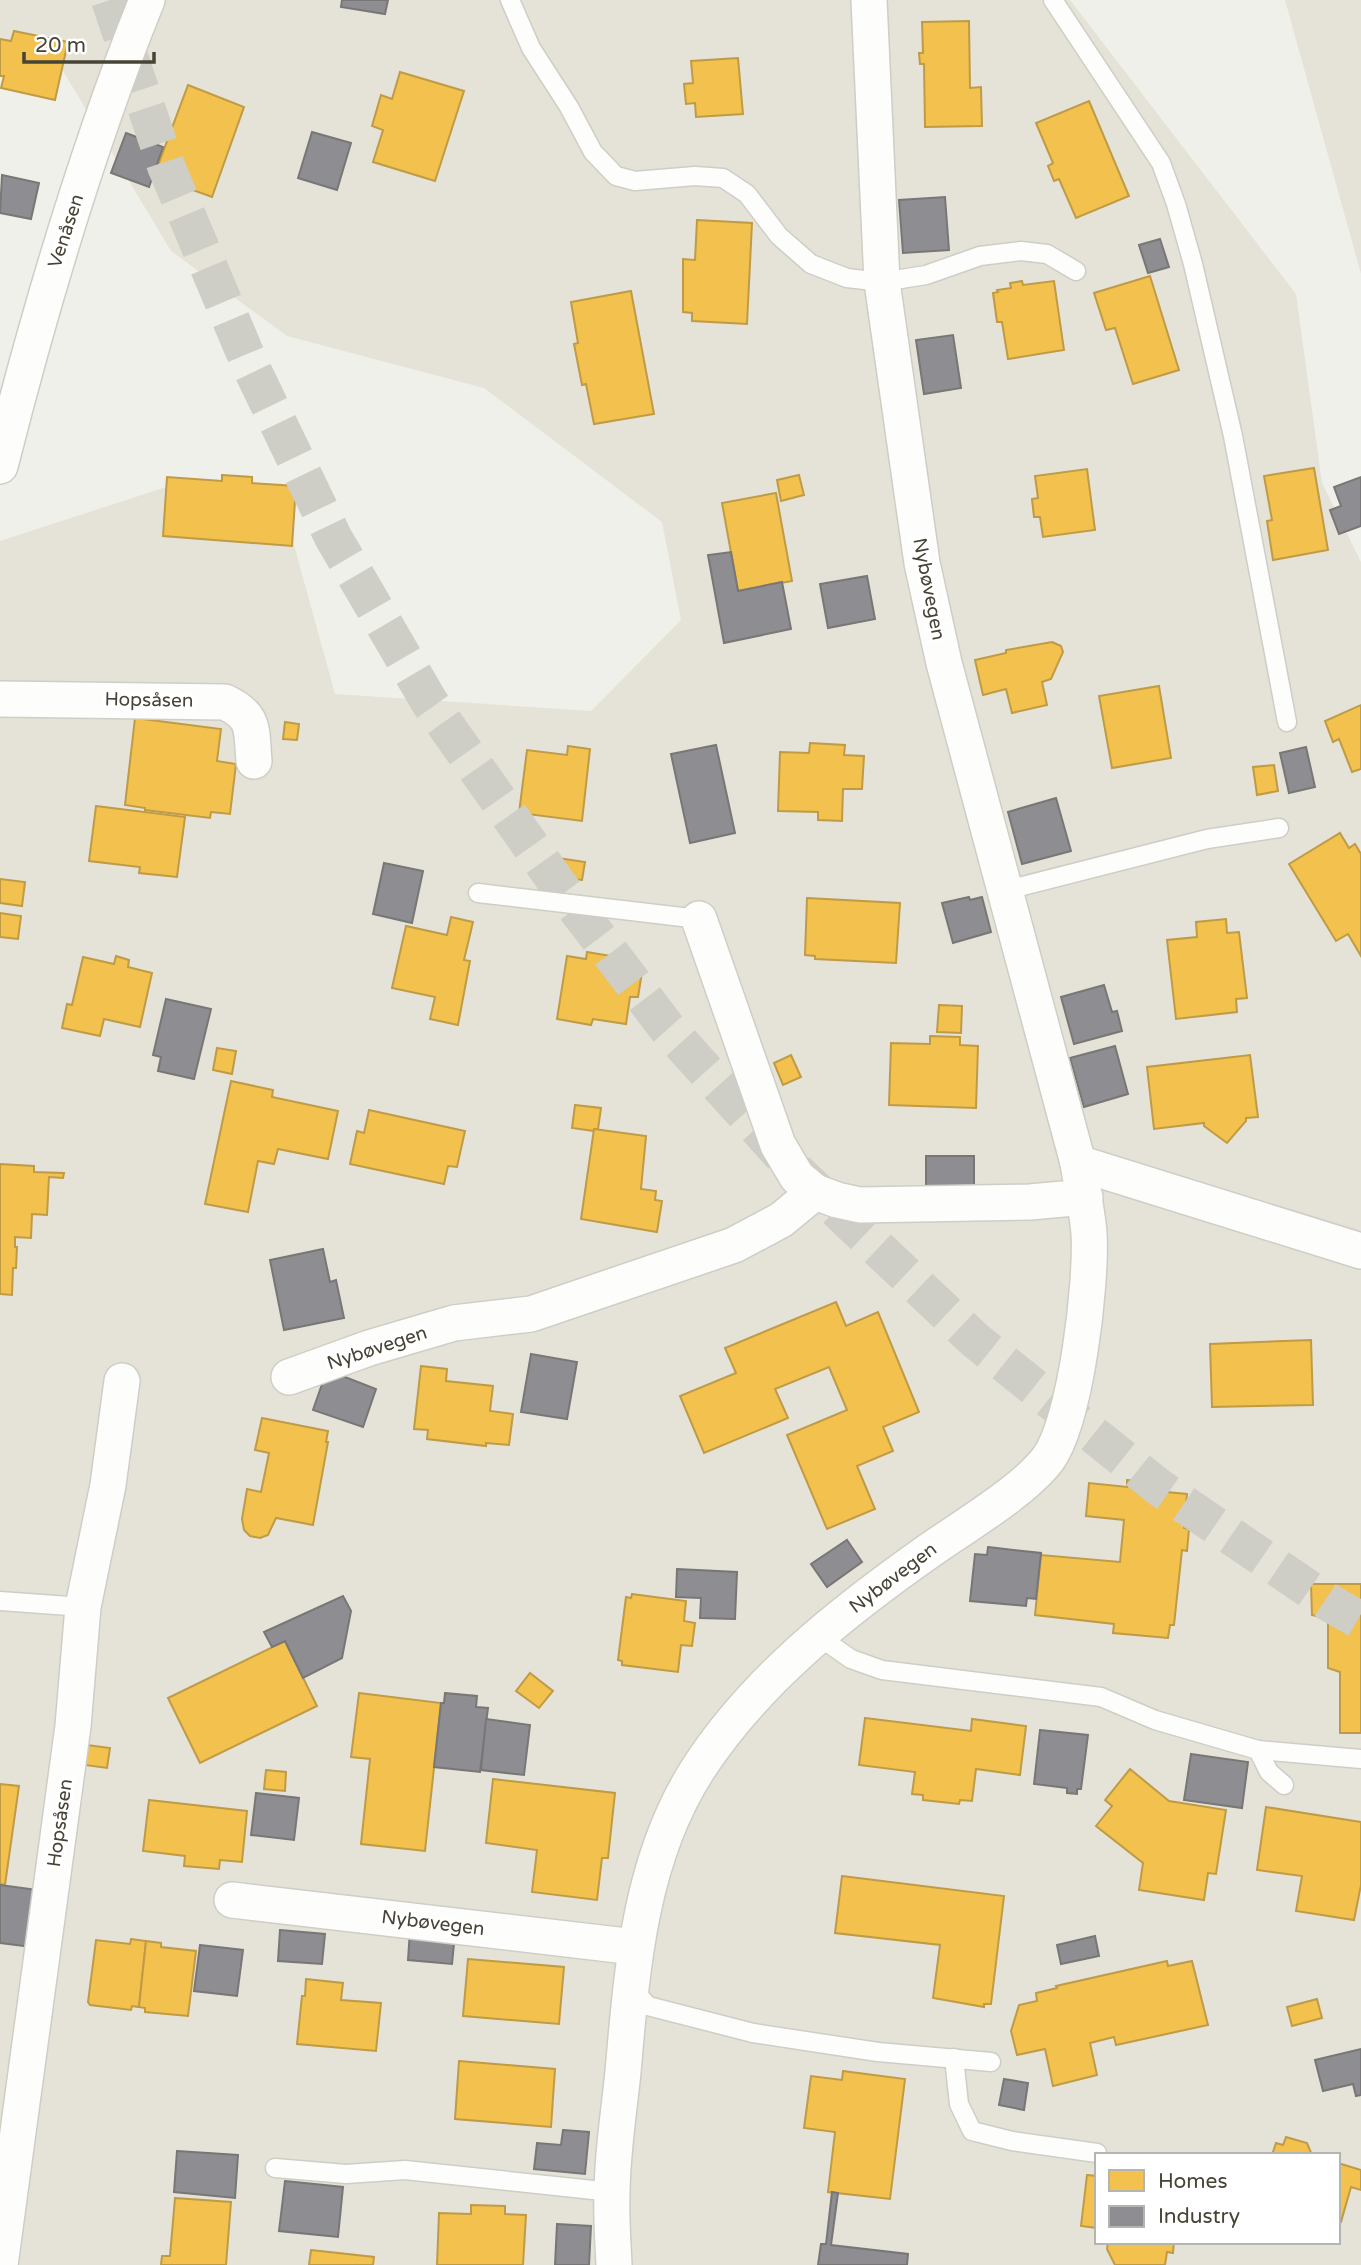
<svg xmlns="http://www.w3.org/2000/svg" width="1361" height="2265" font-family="'Varela Round',sans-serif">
<rect width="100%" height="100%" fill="#f0f0ea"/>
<g fill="#e5e3d7" fill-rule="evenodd">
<path d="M0,0H1070L1296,294L1322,483L1361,562V2265H0V541L194,478L288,523L335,694L591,711L681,620L662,522L484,388L287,336L171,251L54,56L0,67ZM1097,2155H1338V2242H1097Z"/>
<path d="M1285,0H1361V274Z"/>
</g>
<g fill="#f2c14e" stroke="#bf9b46" stroke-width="2">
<path d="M969,21L970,88L981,87L982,126L925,127L924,64H920L919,53H923L922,22Z"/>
<path d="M14,31L68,42L55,100L1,88L4,76H0V39L11,41Z"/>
<path d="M738,58L743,114L696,117L695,103L686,104L684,84L693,83L691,61Z"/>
<path d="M400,72L464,91L435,181L373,162L383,130L372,126L381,95L392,99Z"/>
<path d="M188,85L244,107L212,197L154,176Z"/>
<path d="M1089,101L1129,196L1076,218L1059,179L1054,181L1048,166L1053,163L1036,123Z"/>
<path d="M697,220L752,223L747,324L692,321V313L683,312V259L695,260Z"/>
<path d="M1150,276L1179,370L1133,384L1115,328L1106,330L1094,293Z"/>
<path d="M1022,281L1023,285L1054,281L1064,350L1008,359L1002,322H997L993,293L998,292L997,290L1011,288L1010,283Z"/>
<path d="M631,291L654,414L594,424L586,384L582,385L574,344L578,343L571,302Z"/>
<path d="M1314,468L1328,550L1273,560L1267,521L1272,520L1264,476Z"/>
<path d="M1087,469L1095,530L1043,537L1040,517H1034L1032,499L1038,498L1035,476Z"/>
<path d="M222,475L252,477V483L296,486L292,546L163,536L167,477L222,481Z"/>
<path d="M799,475L804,495L781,501L777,480Z"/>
<path d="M776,493L792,581L738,591L722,503Z"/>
<path d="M1052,642L1061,646L1063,652L1051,679L1042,682L1047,705L1012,713L1006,689L983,695L975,660L1006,653V650Z"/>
<path d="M1159,686L1171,758L1112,768L1099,696Z"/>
<path d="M1361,705V769L1352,772L1339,739L1333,742L1325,721Z"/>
<path d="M135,718L221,729L217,761L236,764L230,814L211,812L210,818L145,810V808L125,805Z"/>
<path d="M285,722L299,724L297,740L283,739Z"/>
<path d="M810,743L845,745L844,755L864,756L862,789H843L842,821L818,820V812L778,811L780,752L809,753Z"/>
<path d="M568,746L590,749L582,821L519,813L527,750L567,755Z"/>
<path d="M1274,765L1278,791L1257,795L1253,767Z"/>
<path d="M96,806L185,817L177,877L139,873L140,867L89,861Z"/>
<path d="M1340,833L1349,848L1355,844L1361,854V956L1348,934L1336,941L1289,864Z"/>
<path d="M558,858L585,862L582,880L556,877Z"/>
<path d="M0,879L25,882L22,906L0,903Z"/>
<path d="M807,898L900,903L896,963L815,959V956L805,955Z"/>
<path d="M0,913L21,916L18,939L0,937Z"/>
<path d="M451,917L473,922L464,960L470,961L458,1025L430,1019L435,997L392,988L406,926L447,935Z"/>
<path d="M1226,919L1227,933L1239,932L1247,998L1236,999L1237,1012L1176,1019L1167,940L1197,937L1196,922Z"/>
<path d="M587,952L617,957L616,964L635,967L634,971L642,972L638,997H630L626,1024L593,1019L591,1025L557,1019L567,956L586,959Z"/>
<path d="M116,956L129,960L128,967L152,973L140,1027L104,1019L100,1036L62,1028L67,1004L72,1005L83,957L114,964Z"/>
<path d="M939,1005L962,1006L961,1033L937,1032Z"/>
<path d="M930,1036L960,1037V1045L978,1046L976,1108L889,1105L891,1043L930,1044Z"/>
<path d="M217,1048L236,1051L232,1074L213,1070Z"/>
<path d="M791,1055L801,1077L783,1085L774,1063Z"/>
<path d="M1250,1055L1258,1117L1246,1118V1121L1227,1143L1204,1126V1123L1154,1129L1147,1067Z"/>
<path d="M231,1081L273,1090L272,1097L338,1111L328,1159L278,1149L274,1164L258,1161L248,1212L205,1204Z"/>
<path d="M575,1105L601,1108L598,1129H594V1131L572,1128Z"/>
<path d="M369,1110L465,1131L457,1167L448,1166L444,1184L350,1164L357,1131L364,1133Z"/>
<path d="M594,1129L646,1136L641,1189L656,1191L655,1200L662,1201L657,1232L581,1219Z"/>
<path d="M0,1164L34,1166V1172L64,1173L63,1178L49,1177L47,1215L32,1214L31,1238L15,1237V1247H17L16,1268H13L12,1295L0,1294Z"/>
<path d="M836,1302L846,1326L878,1312L919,1412L883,1427L893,1451L857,1466L875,1509L827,1529L787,1435L847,1410L829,1367L775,1389L788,1418L704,1453L680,1396L736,1373L725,1348Z"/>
<path d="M1311,1340L1313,1405L1212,1407L1210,1344Z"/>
<path d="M421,1366L447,1369L446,1381L493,1386L490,1411L513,1414L509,1445L486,1443V1446L427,1439L428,1430L414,1429Z"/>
<path d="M262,1418L328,1431L326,1442H328L313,1525L276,1518L268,1535L260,1538L250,1536L244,1530L242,1519L247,1489L261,1492L269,1453L255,1450Z"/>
<path d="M1127,1480L1157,1483L1156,1491L1187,1494L1184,1528L1189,1529L1187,1551L1182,1550L1174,1625H1170L1168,1638L1113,1633L1114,1624L1035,1615L1041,1555L1120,1562L1124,1520L1086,1516L1089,1483L1127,1487Z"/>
<path d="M1311,1584H1361V1733H1340V1672L1328,1668V1619L1312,1615Z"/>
<path d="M632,1594L686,1601L684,1621L695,1623L692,1646L681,1645L678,1672L622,1665V1661L618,1660L626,1597L631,1598Z"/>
<path d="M285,1641L317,1706L200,1763L168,1698Z"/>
<path d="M530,1673L553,1691L539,1708L516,1691Z"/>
<path d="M359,1693L441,1703L425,1851L361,1844L370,1759L351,1757Z"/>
<path d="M865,1718L971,1731L972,1719L1026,1726L1020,1775L976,1769L972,1801L960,1800L959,1804L923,1800V1795L912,1794L915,1772L859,1765Z"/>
<path d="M87,1745L110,1748L107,1768L85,1765Z"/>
<path d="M1130,1769L1169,1801L1226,1810L1216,1874L1208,1873L1204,1900L1139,1890L1143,1863L1096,1826L1112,1806L1105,1800Z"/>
<path d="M266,1770L286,1772L285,1791L264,1789Z"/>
<path d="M493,1779L615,1793L608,1858H602L597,1900L532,1892L537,1850L486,1843Z"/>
<path d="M0,1784L19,1786L5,1885L0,1884Z"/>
<path d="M149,1800L247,1811L242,1862L220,1860L219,1869L184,1866L185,1856L143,1851Z"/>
<path d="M1266,1807L1361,1822V1885L1354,1920L1296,1911L1302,1876L1257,1870Z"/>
<path d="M842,1876L1004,1896L991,2004H984V2007L933,1998L940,1945L835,1933Z"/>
<path d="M131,1939L146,1941L139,2007L132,2006L131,2010L90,2005L88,2002L96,1940L130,1944Z"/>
<path d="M146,1941L161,1943V1947L196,1951L188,2016L145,2012V2008L139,2007Z"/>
<path d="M468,1959L564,1967L559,2024L463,2016Z"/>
<path d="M1167,1961L1168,1966L1192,1961L1208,2025L1116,2045L1114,2037L1090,2043L1097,2075L1053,2086L1045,2049L1017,2055L1011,2031L1019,2005L1037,2001L1036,1993L1057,1988L1056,1986Z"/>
<path d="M306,1979L343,1983L341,2000L381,2003L376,2051L297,2044L302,1996H305Z"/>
<path d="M1317,1999L1322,2018L1292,2026L1287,2007Z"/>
<path d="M459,2061L555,2069L551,2127L455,2119Z"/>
<path d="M843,2071L905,2079L890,2199L828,2192L835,2132L804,2128L811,2076L842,2080Z"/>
<path d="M1286,2137L1307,2143L1312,2155H1272L1276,2143L1283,2145Z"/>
<path d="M1338,2163L1361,2170V2190L1351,2187L1341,2222L1338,2221Z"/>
<path d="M1087,2175L1097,2176V2228L1081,2226Z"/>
<path d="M175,2198L231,2202L226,2265H161L162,2256H170Z"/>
<path d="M471,2205L505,2206V2214L526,2215L523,2265H437L439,2213L471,2214Z"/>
<path d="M1108,2242H1174L1173,2253L1167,2252L1165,2265H1115L1107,2249Z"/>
<path d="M311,2250L374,2257L373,2265H309Z"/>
</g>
<g fill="#8d8d92" stroke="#787776" stroke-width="2">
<path d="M342,0H388L385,14L341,7Z"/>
<path d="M312,132L351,143L337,190L298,178Z"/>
<path d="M126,133L163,147L149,187L111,173Z"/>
<path d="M2,175L39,183L31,219L0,213Z"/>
<path d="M945,197L949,250L903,253L899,200Z"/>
<path d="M1160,239L1169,267L1148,273L1139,245Z"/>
<path d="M953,335L961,388L924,394L916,340Z"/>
<path d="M1361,477V526L1339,534L1330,510L1341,506L1334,487Z"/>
<path d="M731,552L738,591L782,582L791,629L724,643L708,555Z"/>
<path d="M867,576L875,619L828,628L820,584Z"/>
<path d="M716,745L735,833L690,843L671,754Z"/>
<path d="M1306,747L1315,787L1289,793L1280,753Z"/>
<path d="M1056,798L1071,851L1022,864L1008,812Z"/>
<path d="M384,863L423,871L412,923L373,914Z"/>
<path d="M969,897L970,900L982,897L991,932L953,943L942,903Z"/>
<path d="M1104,985L1112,1012L1117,1011L1122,1031L1074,1044L1061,997Z"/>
<path d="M166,999L211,1009L194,1079L158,1071L161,1057L153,1055Z"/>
<path d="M1115,1046L1128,1094L1084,1107L1070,1058Z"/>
<path d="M926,1156H974V1188L926,1189Z"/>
<path d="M323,1249L330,1282L336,1280L344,1318L284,1330L270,1260Z"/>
<path d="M531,1354L577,1362L567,1419L521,1412Z"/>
<path d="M327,1370L376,1389L363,1427L313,1410Z"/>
<path d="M847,1540L862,1562L827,1587L811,1564Z"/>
<path d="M988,1547L1041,1553L1036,1599L1027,1598L1026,1606L970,1601L975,1554L987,1555Z"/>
<path d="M677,1569L737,1572L735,1619L700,1618L701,1598L676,1597Z"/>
<path d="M343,1596L351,1611L342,1658L303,1678L285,1641L272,1647L264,1632Z"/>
<path d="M445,1693L477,1696L476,1707L488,1708L480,1772L434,1767L441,1703H444Z"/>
<path d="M486,1719L530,1725L524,1775L481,1770Z"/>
<path d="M1040,1730L1088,1735L1081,1789H1077V1794L1067,1793V1788L1034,1784Z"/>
<path d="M1191,1754L1248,1762L1242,1808L1184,1800Z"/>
<path d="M256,1793L299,1798L294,1840L251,1835Z"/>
<path d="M0,1885L38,1890L31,1947L0,1943Z"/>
<path d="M280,1930L325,1934L322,1964L278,1961Z"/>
<path d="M410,1930L455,1934L452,1964L408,1960Z"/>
<path d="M1095,1936L1099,1956L1061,1964L1057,1945Z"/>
<path d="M200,1945L243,1950L237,1996L194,1991Z"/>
<path d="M1361,2049V2095L1356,2096L1353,2084L1323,2091L1315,2060Z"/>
<path d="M1004,2079L1028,2083L1024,2110L999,2105Z"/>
<path d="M563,2130L589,2132L585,2174L534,2169L537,2143L561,2145Z"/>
<path d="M177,2151L238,2155L235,2198L174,2192Z"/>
<path d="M285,2181L343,2187L338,2237L279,2231Z"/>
<path d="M832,2192L838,2193L831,2245L908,2254L907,2265H818L821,2244H826Z"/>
<path d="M557,2224L591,2226L589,2265H555Z"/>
</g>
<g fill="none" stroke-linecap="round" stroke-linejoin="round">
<path stroke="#cecdc6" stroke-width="38" stroke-dasharray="38 19" stroke-linecap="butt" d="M110,0L166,166L250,365L333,537L430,703L557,883L667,1028L799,1174L975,1340L1160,1488L1328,1602L1361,1621"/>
<g stroke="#cecec7" stroke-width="21">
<g id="lane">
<path d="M510,0L531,48L569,107L593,152L616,176L635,181L695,176L723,178L747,194L779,236L811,264L847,278L882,282L926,275L980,256L1021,251L1047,254L1076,271"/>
<path d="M1053,0L1161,163L1176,204L1193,264L1233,436L1287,722"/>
<path d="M1003,891L1207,839L1279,828"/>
<path d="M478,893L699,919"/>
<path d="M0,1601L83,1607"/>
<path d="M818,1636L851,1659L882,1670L1101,1697L1155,1720L1258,1750L1269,1772L1284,1785"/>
<path d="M1258,1750L1361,1759"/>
<path d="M631,1987L648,2006L753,2033L878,2052L991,2062"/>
<path d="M954,2058L959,2104L972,2131L1012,2141L1097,2153"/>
<path d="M275,2168L346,2174L405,2170L612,2192"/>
</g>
</g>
<g stroke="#cecec7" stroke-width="38">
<g id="street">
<path d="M0,466C40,308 86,151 147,0"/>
<path d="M0,699L225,702C256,717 251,729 254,761"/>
<path d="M699,919L778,1145L797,1177L815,1192"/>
<path d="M1078,1163L1361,1251"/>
<path d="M289,1377L369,1348L454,1323L531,1314L734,1245L781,1220L815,1192L837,1200L860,1205L1030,1202L1085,1197"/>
<path d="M232,1900L635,1947"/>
<path d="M0,2265L73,1726L83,1607L108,1485L122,1381"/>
<path d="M614,2265C613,2242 611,2218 612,2194C612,2154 619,2112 623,2072C632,1968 640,1859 698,1769C755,1681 841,1613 926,1553C961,1528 1023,1492 1048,1459C1076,1421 1092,1282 1089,1233C1087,1210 1082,1187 1078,1163L944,663L922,563L882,282L869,0"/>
</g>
</g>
<use href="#lane" stroke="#fdfdfc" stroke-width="18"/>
<use href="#street" stroke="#fdfdfc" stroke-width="35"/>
</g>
<g text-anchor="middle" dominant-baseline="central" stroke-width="7" stroke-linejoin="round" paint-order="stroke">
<g font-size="19" fill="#474335" stroke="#fff">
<text transform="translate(66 231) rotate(-72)">Venåsen</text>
<text transform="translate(929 589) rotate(79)">Nybøvegen</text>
<text transform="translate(149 700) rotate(1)">Hopsåsen</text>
<text transform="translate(377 1348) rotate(-18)">Nybøvegen</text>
<text transform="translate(893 1578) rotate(-37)">Nybøvegen</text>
<text transform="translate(60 1823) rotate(-82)">Hopsåsen</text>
<text transform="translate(433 1923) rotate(7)">Nybøvegen</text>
</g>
</g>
<rect x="1095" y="2153" width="245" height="91" fill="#ffffff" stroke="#b5b4ae" stroke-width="2"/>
<rect x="1109" y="2170" width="35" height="21" fill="#f2c14e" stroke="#b5b4ae" stroke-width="2"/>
<text x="1158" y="2188" font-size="21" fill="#474335">Homes</text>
<rect x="1109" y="2206" width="35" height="21" fill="#8d8d92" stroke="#b5b4ae" stroke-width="2"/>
<text x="1158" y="2223" font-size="21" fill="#474335">Industry</text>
<path d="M24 52v10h130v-10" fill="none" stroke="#474335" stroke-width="3.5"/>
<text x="35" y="52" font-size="21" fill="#474335" stroke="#ffffff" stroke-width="5" paint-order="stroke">20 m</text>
</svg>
